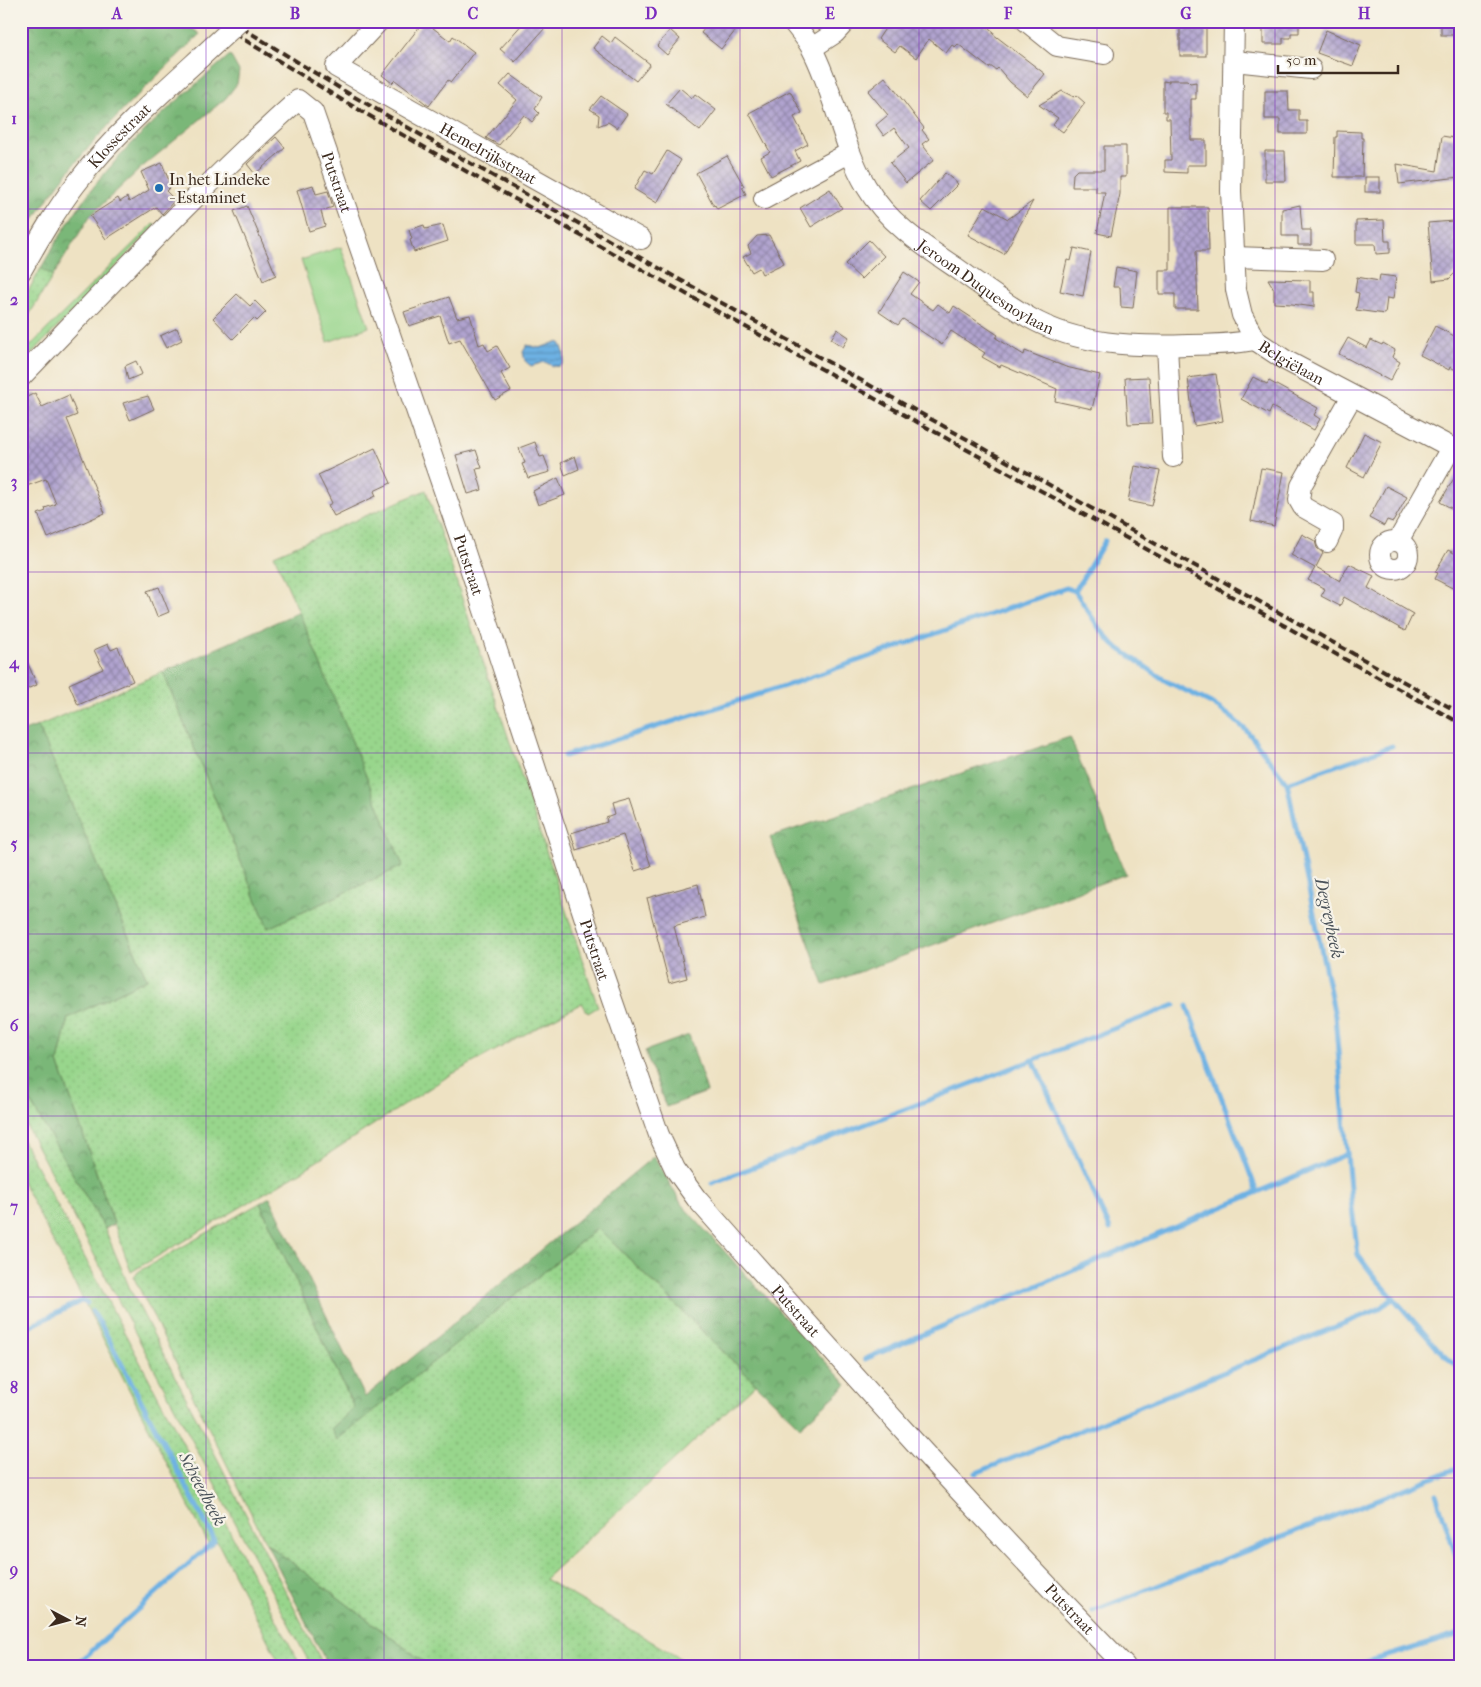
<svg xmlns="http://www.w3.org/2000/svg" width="1481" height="1687" font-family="'IM FELL French Canon',serif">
<defs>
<pattern id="green-dots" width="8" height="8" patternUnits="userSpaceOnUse" patternTransform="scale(1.25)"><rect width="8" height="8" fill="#98d68c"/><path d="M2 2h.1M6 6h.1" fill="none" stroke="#84b878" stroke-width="1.8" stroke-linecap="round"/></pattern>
<pattern id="forest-crowns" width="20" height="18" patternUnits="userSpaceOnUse" patternTransform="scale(1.25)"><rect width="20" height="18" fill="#7ab778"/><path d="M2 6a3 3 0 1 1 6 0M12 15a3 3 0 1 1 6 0" fill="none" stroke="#659562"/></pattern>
<pattern id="water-rules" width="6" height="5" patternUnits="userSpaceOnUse" patternTransform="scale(1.25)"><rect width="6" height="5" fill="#6db1e3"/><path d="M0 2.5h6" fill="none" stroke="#5b90b7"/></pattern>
<pattern id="building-cross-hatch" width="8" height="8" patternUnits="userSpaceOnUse" patternTransform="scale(1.25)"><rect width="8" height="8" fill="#b0a3cf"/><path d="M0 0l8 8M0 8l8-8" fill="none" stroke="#9085a7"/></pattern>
</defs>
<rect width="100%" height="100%" fill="#f7f3e8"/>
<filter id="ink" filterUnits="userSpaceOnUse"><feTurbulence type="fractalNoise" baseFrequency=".02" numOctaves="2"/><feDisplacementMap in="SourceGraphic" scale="10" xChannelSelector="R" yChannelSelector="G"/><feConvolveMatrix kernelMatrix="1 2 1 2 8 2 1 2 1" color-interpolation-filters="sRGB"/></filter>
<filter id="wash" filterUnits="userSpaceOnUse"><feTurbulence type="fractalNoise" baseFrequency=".0096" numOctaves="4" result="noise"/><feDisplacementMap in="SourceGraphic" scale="20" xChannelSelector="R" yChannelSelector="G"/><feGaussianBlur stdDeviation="1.12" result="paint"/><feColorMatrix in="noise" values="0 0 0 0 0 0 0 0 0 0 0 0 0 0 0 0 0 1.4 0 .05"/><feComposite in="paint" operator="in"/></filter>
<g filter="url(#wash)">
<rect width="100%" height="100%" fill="#eee2c3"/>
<g fill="url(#green-dots)" stroke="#6a8055">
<path d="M154,223L156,225L21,365V355Z"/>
<path d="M41,268L53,276L21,328V304Z"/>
<path d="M426,490L598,1007L588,1013L582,1003L447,1077L302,1171L131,1272L58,1062L68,1018L147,979L38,726L163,672L268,928L402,866L299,612L274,555Z"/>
<path d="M21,1086L105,1229L130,1289L324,1666H311L21,1116Z"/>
<path d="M21,1137L301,1666H281L217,1541L210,1547L21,1179Z"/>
<path d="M260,1203L354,1408L331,1429L337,1439L598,1228L756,1384L545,1579L693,1666H429L266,1543L133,1276L141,1270Z"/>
</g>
<g fill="url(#forest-crowns)" stroke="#5a704b">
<path d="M21,21H181L200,34C133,100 69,158 21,240Z"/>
<path d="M230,55L239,71L237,84L225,99L141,168L90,216L53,276L41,268C60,235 80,202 105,173C142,129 187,92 230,55Z"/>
<path d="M299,612L403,866L268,928L163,672Z"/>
<path d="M38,726L147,979L68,1018L58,1062L114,1224L105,1229L21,1086V732Z"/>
<path d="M1070,737L1126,874L824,985L770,837Z"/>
<path d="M689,1035L707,1092L666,1107L645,1051Z"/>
<path d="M654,1156L682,1205L847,1385L800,1427L598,1228L337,1440L331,1429L354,1408L260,1203L270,1197L365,1397Z"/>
<path d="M266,1543L429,1666H328Z"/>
</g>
<path fill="#98d68c" stroke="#6a8055" d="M341,247L369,327L328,342L301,260Z"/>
<path fill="url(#water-rules)" stroke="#546e80" d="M556,342L560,343C565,350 568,370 553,366C550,365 548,363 545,362L531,366L525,361L523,352L527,345L540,348Z"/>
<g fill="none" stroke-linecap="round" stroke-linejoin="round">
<g stroke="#6db1e3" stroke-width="5">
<path d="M1105,541L1075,591L1099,628L1114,645L1166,681L1211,703L1230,716L1248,732L1287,783L1335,1016L1351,1200L1358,1255L1373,1275L1438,1349L1460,1370"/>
<path d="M564,756L797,682L1066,588L1075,591"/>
<path d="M1287,783L1392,746"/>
<path d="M1187,1006L1257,1192"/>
<path d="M712,1183L1033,1060"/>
<path d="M1110,1229L1033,1060L1175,1005"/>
<path d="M21,1331L81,1301L87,1303"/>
<path d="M865,1359L1347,1154"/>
<path d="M976,1473L1377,1310L1394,1298"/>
<path d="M1436,1494L1460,1568"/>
<path d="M1093,1611L1460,1467"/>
<path d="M75,1666L214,1541L213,1537L101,1325L92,1311"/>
<path d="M1354,1666L1460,1634"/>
</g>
</g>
<g id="blocks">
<g fill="url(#building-cross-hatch)">
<path d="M424,21L450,41L453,36L474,52L451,82L448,80L429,106L395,80L392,83L382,75Z"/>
<path d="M525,21H537L545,28L515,62L500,49Z"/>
<path d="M710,21H743L721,49L701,33Z"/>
<path d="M890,21H980L994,32L993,34L1045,74L1027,96L1010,82L998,68L996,70L990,66L989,68L958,44L955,47L952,45L946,53L929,39L916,58L900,46L895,52L878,39Z"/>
<rect x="1180" y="21" width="26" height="35"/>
<path d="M1263,21H1299V33H1291V38H1283V44H1263Z"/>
<rect x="1441" y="21" width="19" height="14"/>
<path d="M670,30L680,39L667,55L657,46Z"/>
<path d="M1326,30L1361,45L1353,66L1317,53Z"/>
<path d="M602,36L611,43L615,37L650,64L636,81L593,48Z"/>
<path d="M510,74L542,97L535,109L539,113L532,122L524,115L499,145L486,138L517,100L500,85Z"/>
<path d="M885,77L924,128L922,130L929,139L922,144L934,160L906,183L890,163L909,148L894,128L884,136L876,125L888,115L868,91Z"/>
<path d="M1169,80H1187L1190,83L1196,82V99H1191V140H1206V165H1187V173L1165,172V160H1171L1170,119H1166V112H1163V81L1169,82Z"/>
<path d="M680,88L692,98L695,94L716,110L700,131L666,104Z"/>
<path d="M790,91L802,113L794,117L808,144L795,151L800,161L771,176L761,157L770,152L749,113Z"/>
<path d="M1062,91L1074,97L1076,95L1085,103L1063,132L1053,125L1058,118L1039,105Z"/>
<path d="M1265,91H1288L1289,110H1299V121H1307V134H1280V119H1265Z"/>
<path d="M601,96L627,114L617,128L608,122L598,126L599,115L590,109Z"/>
<path d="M1337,131L1361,132V138H1363L1362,177H1334L1335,137H1337Z"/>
<path d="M1442,136L1460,139V177L1399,184L1397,164L1437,171Z"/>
<path d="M276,137L285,148L255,174L247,164Z"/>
<path d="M1104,146H1126V177H1120V194L1111,236L1097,233L1105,192H1096V187H1072L1073,174L1077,170H1104Z"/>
<path d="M667,151L681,160L657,203L634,189L645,170L653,174Z"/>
<path d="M1265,151H1285L1286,181H1265Z"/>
<path d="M727,156L744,186L742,187L746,194L717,209L715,205L714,206L696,173Z"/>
<path d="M162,163L171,186L166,191L175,200L162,214L156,207L106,239L90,216L118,198L120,202L127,197L129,202L149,190L141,172Z"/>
<path d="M945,173L958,184L931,211L920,201Z"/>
<rect x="1365" y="177" width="15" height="15"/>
<path d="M313,185L316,194L328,191L333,207L321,211L325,226L309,231L297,190Z"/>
<path d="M830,189L842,208L811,227L800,208Z"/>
<path d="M1033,201L1004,254L968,235L985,206L1008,219Z"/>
<path d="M1300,205L1302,230H1311V245H1298V236H1282V209Z"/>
<path d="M247,206L276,275L263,281L234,211Z"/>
<path d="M1170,207H1208L1209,251H1196L1198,309H1175V294H1159V270H1170Z"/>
<path d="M1384,220L1385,241H1390V253L1376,254L1375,244H1356V221Z"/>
<path d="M1453,221L1455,241H1460V262L1457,263L1458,270L1449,279L1433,281L1428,223Z"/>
<path d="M424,225L425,229L443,225L448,241L414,252L410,240L412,239L409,230Z"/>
<path d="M769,235L784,263L762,274L759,268L752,272L743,257L751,253L748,246L757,236Z"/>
<path d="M869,240L884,256L861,279L845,264Z"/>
<path d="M1074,248L1091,252L1083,296L1060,291L1067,260L1071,261Z"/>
<path d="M1116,267L1137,271L1133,308L1121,307L1120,287H1113Z"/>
<path d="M904,272L919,282L910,294L933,310L938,304L950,313L954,306L998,335L996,338L1024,355L1025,351L1066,367L1100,375L1092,409L1055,401L1057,389L1001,365L1000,367L982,357L985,353L951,331L942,345L903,319L898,325L879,312Z"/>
<path d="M1380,275L1396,277L1393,299L1387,298L1385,314L1356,310L1359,293L1355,292L1357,277L1379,281Z"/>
<path d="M1268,279L1310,280V292H1314V307L1292,304L1274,303V289Z"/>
<path d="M237,294L250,306L255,301L266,312L257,321L254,318L233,339L213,318Z"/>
<path d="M449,297L457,318L470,315L479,345L484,343L488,351L497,346L510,368L501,373L511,391L495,400L460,339L449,343L440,316L409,326L404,312Z"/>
<path d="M1435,326L1460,339V372L1450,367L1449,370L1420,355Z"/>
<path d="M177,328L182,340L166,348L160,336Z"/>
<path d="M837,329L849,337L843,347L831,339Z"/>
<path d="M1348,338L1367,348L1371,340L1382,345L1383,343L1395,350L1392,357L1400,362L1390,381L1339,354Z"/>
<path d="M136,361L142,374L128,380L125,366Z"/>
<path d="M1216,374L1223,421L1194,426L1188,378Z"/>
<path d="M1149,377L1152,423L1128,424L1125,378Z"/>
<path d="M1253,377L1267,384L1269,381L1318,408L1314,415L1320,419L1314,430L1272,407L1269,414L1241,399Z"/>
<path d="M35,393L42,407L69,395L77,415L67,419L105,513L48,538L38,514L46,511L45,508L56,504L46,479L21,488V400Z"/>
<path d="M148,396L154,409L130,420L123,403Z"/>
<path d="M1364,433L1382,442L1364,477L1347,468Z"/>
<path d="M535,442L540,457L544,456L550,472L528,478L522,464L525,463L519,448Z"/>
<path d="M375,448L391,483L374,491L376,496L334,516L328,505L332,503L318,475Z"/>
<path d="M476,450L482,468L476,469L482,490L468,494L456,455Z"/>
<path d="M575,456L579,469L565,475L561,463Z"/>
<path d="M1135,466L1160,471L1152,506L1128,501Z"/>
<path d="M1261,468L1284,472L1274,526L1251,521Z"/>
<path d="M1460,468V513L1440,502Z"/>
<path d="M558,478L565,495L538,505L533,491Z"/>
<path d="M1386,486L1407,497L1393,522L1387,520L1384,526L1369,518Z"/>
<path d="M1302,534L1315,541L1317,548L1323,553L1316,567L1340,581L1349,564L1374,576L1368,588L1413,614L1405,631L1344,597L1340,606L1321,596L1325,589L1308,580L1315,568L1291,555Z"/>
<path d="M1448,550L1460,556V592L1435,579L1438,573L1435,572Z"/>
<path d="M159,587L169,612L157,617L147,591Z"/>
<path d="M108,644L111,650L118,647L133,681L78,705L69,684L103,669L94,650Z"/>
<path d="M21,647L37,685L21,691Z"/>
<path d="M629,799L651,866L635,871L623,835L576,850L571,833L607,822L606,818L614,815L611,804Z"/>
<path d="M698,884L705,917L674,926L687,978L669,983L647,898Z"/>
</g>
</g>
</g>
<g filter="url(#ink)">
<use href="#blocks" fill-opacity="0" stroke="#7a6a58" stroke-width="1"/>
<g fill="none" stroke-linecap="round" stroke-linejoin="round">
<g stroke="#7a6a58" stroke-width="22">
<g id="minor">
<path id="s1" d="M379,21L336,67L641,239"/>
<path id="s2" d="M792,21C799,30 807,39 812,49C835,93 841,143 866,186C886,221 922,245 955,267C979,284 1004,303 1030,318C1078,345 1134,347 1188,345C1211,345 1233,344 1255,340"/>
<path d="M1026,21L1057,46L1104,54"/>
<path id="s3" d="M1234,21L1231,191L1236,290L1242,315L1255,340L1285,360L1460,452"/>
<path d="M812,48L835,33L846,21"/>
<path d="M1234,61L1311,69"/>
<path d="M764,199L849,153"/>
<path d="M1234,257L1323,260"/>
<path id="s4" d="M21,271C38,241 55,211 76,184C112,137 157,97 201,57"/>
<path d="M1167,346L1173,457"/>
<path id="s5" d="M21,377C112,283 201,187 298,100L313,112L458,531L601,968L659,1135L675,1169L696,1198C836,1356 977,1514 1125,1666"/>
<path d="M1398,541L1451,448"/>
<circle cx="1394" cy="555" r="14"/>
<path d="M1327,542L1333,529V524L1303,507L1299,500L1301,486L1352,396"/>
</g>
</g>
<use href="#minor" stroke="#fff" stroke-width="20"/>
<g stroke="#3b2a1e" stroke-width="4" stroke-dasharray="8 4" stroke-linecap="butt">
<path d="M214,21L342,100L504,193L1460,723"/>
<path d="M231,21L346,92L477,167L1460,713"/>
</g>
<g stroke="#7a6a58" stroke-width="22" stroke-linecap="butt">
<path id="minor-bridge" d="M201,57L240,21"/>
</g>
<use href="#minor-bridge" stroke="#fff" stroke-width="20"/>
</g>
</g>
<path fill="none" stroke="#7b2cbf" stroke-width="1" stroke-opacity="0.55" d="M206,21V1666M384,21V1666M562,21V1666M740,21V1666M919,21V1666M1097,21V1666M1275,21V1666M21,209H1460M21,390H1460M21,572H1460M21,753H1460M21,934H1460M21,1116H1460M21,1297H1460M21,1478H1460"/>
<circle fill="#1f6fb2" stroke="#f7f3e8" stroke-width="2" cx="159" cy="188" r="5"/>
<g text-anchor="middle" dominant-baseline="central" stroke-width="4.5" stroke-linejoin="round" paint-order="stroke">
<g font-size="16" fill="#3b2a1e" stroke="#f7f3e8">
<text stroke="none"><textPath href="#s4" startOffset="168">Klossestraat</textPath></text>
<text stroke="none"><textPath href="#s1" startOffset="238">Hemelrijkstraat</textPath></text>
<text stroke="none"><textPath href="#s5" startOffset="485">Putstraat</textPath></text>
<text stroke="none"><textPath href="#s2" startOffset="340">Jeroom Duquesnoylaan</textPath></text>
<text stroke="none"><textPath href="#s3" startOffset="366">Belgiëlaan</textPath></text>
<text stroke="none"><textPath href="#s5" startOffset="890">Putstraat</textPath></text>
<text stroke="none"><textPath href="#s5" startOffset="1295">Putstraat</textPath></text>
<text stroke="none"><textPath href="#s5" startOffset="1715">Putstraat</textPath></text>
<text stroke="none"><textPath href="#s5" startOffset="2120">Putstraat</textPath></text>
</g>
<g font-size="16" fill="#3b2a1e" stroke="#f7f3e8" text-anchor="start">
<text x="169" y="179">In het Lindeke<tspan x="169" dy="18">- Estaminet</tspan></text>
</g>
<g font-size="18" font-style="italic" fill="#4a5259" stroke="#f7f3e8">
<text transform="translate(1329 918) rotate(78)">Degreybeek</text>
<text transform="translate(202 1489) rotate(62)">Scheedbeek</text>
</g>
</g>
<rect width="1481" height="1687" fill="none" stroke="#f7f3e8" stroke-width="55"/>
<g transform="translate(68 1620) rotate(96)" stroke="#f7f3e8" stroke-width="4" paint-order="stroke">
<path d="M0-4L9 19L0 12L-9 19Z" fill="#3b2a1e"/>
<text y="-8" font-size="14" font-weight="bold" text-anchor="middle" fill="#3b2a1e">N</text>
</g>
<path d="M1278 65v8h120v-8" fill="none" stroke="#3b2a1e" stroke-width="2.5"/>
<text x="1286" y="65" font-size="15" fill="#3b2a1e" stroke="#f7f3e8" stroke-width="4" paint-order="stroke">50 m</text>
<rect x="28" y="28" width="1426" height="1632" fill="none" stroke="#7b2cbf" stroke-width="2"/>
<g font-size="16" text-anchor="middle" font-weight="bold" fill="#7b2cbf">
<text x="117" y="19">A</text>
<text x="295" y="19">B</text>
<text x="473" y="19">C</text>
<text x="651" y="19">D</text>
<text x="830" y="19">E</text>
<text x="1008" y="19">F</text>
<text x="1186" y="19">G</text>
<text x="1364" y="19">H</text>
<text x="14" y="124">1</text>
<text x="14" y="305">2</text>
<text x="14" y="487">3</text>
<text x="14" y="668">4</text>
<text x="14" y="849">5</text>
<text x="14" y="1031">6</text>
<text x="14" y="1212">7</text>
<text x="14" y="1393">8</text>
<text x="14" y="1575">9</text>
</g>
</svg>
